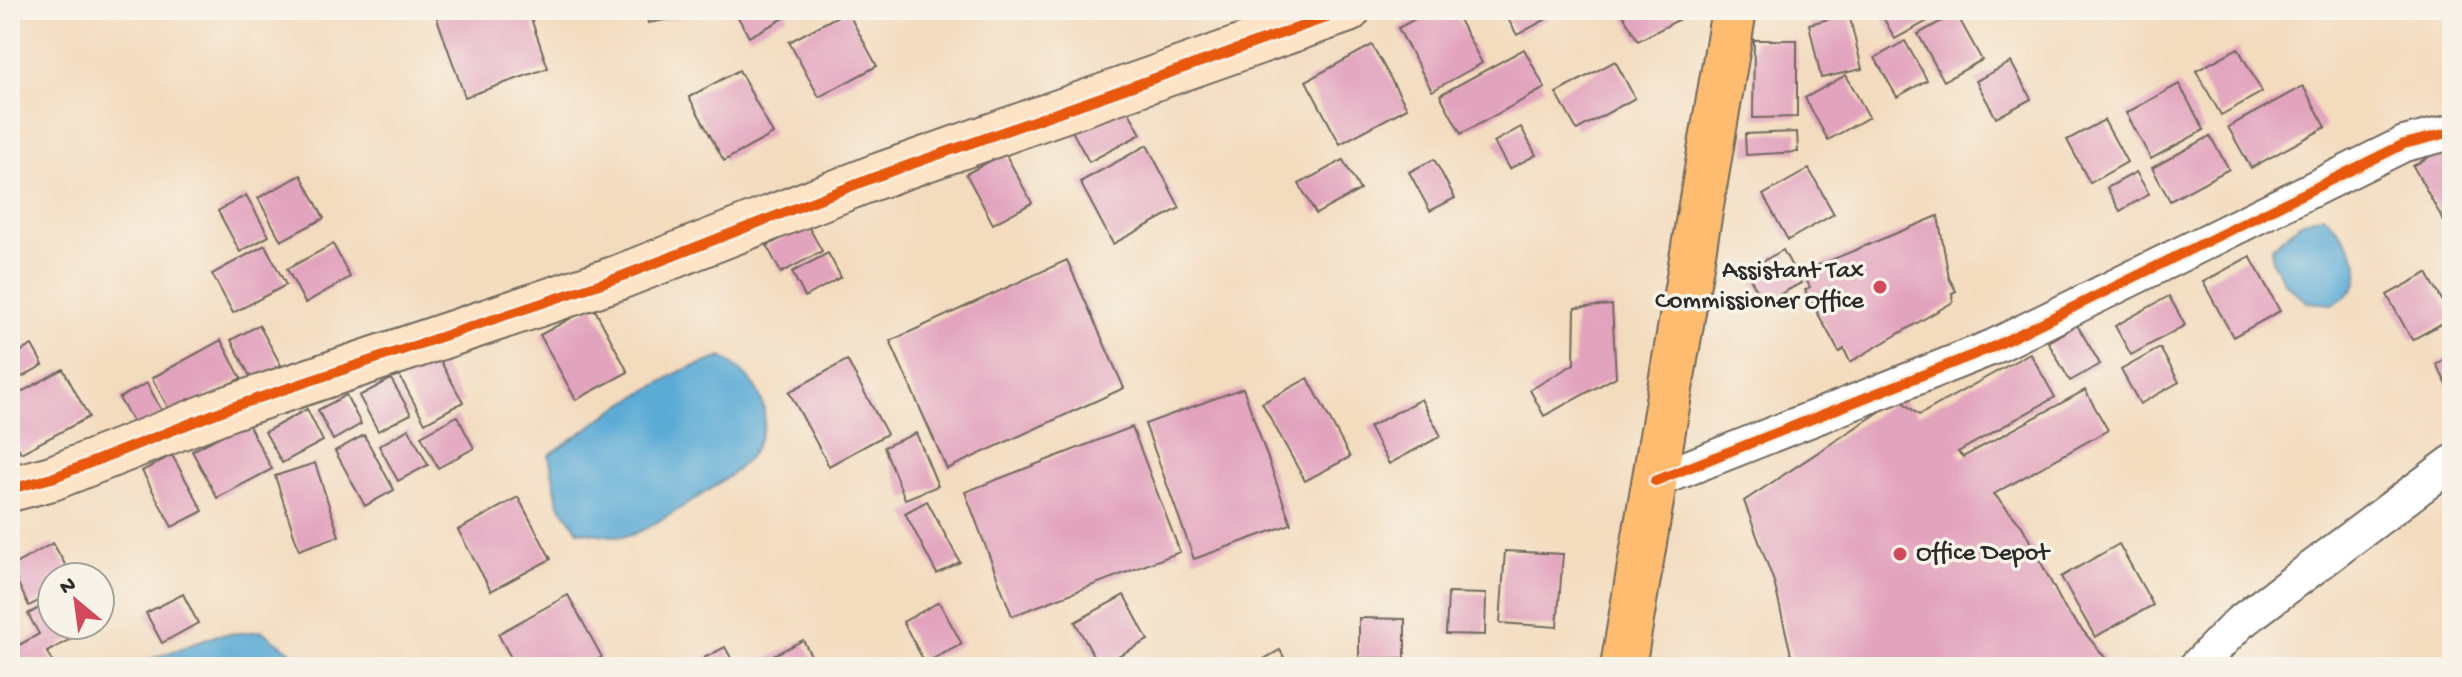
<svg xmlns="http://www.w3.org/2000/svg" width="2462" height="677" font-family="'Gochi Hand',sans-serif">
<rect width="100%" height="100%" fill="#f7f3e8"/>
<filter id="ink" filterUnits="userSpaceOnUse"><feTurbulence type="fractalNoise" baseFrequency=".0125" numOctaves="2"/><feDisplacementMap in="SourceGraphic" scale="16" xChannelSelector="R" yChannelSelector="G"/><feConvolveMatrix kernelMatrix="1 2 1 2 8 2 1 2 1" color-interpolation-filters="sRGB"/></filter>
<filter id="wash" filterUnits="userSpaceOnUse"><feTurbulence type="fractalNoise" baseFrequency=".006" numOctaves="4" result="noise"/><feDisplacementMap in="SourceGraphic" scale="32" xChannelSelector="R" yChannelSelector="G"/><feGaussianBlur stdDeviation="1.8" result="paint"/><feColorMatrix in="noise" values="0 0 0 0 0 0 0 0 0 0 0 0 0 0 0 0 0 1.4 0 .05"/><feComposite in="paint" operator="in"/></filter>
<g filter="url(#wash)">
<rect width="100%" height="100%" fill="#f3dbbe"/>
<g fill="#5babd5" stroke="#436b80" stroke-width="2">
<path d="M2323,215C2340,229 2369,264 2354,288C2350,294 2340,300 2334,304L2307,302L2284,282L2272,261V247L2302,222Z"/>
<path d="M722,357C757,379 778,409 754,450C742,471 707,491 687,504C676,511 638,535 627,536C612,538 593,532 578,531L558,502L549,455L615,409L681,371Z"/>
<path d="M262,631L295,655L300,667H142L143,662L218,635Z"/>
</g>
<g id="blocks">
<g fill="#e2a3bd">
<path d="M434,10H528L548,68L465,97Z"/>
<path d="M645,10H708V12L648,23Z"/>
<path d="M734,10H785L788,16L749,37Z"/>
<path d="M1432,10H1454L1482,63L1432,91L1398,28Z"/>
<path d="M1503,10H1563L1517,35Z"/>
<path d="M1628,10H1673L1678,20L1638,41L1622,13Z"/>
<path d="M1879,10H1942L1944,12L1895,39Z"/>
<path d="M847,11L877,66L819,97L789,42Z"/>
<path d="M1956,13L1982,60L1944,81L1918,34Z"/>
<path d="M1849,14L1862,69L1821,78L1809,24Z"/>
<path d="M1754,40H1797V117L1753,118Z"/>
<path d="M1905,41L1927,80L1897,97L1875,58Z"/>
<path d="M1372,45L1407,108L1340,144L1306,81Z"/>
<path d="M2238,48L2262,92L2221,115L2196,71Z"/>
<path d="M1524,49L1545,88L1461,134L1440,95Z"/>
<path d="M1615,61L1635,98L1577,130L1556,93Z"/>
<path d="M2011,62L2031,99L1996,118L1976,81Z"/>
<path d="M739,70L773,134L724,161L689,97Z"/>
<path d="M1846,75L1869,117L1828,140L1805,98Z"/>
<path d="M2179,84L2204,130L2151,159L2126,113Z"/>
<path d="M2303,86L2326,127L2251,168L2228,127Z"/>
<path d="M1118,92L1141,134L1089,162L1066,120Z"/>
<path d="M2104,120L2127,162L2090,183L2067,140Z"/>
<path d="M1521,127L1536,155L1509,169L1494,142Z"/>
<path d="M1797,132L1798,152L1746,155L1745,134Z"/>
<path d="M2210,136L2229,169L2170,201L2152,168Z"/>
<path d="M2452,144V236L2413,166Z"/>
<path d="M1147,145L1180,208L1113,244L1080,182Z"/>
<path d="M1005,153L1032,203L993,224L966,174Z"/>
<path d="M1434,159L1455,198L1430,211L1409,172Z"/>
<path d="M1343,160L1360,190L1316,214L1299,184Z"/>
<path d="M1809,169L1834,214L1788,240L1763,195Z"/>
<path d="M2136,172L2149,194L2120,211L2107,188Z"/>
<path d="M301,175L324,218L281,241L258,198Z"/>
<path d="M246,195L269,236L240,252L218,211Z"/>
<path d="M1938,216L1949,278L1956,291L1952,293L1953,302L1850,362L1844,349L1839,352L1805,290L1810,287L1802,272Z"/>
<path d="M807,224L822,251L781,273L767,246Z"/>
<path d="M333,244L350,277L305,303L287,269Z"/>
<path d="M265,245L286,285L233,313L212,274Z"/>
<path d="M1783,250L1801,283L1764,303L1746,271Z"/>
<path d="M828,253L841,277L805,297L792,272Z"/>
<path d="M2250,256L2280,311L2233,337L2203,282Z"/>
<path d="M1067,260L1124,388L947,469L890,341Z"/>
<path d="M2427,273L2452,318L2412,340L2387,295Z"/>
<path d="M2169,296L2185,325L2131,355L2115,326Z"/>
<path d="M1612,305L1616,377L1544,416L1530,390L1574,364L1575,308Z"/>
<path d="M593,306L628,372L576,400L540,335Z"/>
<path d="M259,325L281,365L252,380L231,340Z"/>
<path d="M2077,325L2100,364L2070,381L2048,342Z"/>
<path d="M221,340L241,378L172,415L152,378Z"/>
<path d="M32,345L43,365L20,378L10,357Z"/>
<path d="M2160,348L2179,382L2140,404L2121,370Z"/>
<path d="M2030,353L2055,397L1958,452L1963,457L2085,390L2108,430L1994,494L2022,526L2065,609L2113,667H1794L1774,582L1744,501L1899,399L1919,415Z"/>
<path d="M437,355L463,402L425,423L399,375Z"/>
<path d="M2452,355V394L2436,364Z"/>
<path d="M847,360L887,434L829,466L789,392Z"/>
<path d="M63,369L89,417L21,453L10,432V398Z"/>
<path d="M1308,378L1350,457L1305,481L1262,403Z"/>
<path d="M391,379L411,414L378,431L359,396Z"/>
<path d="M147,383L163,413L136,428L119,398Z"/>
<path d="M1243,388L1291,524L1194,559L1145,424Z"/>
<path d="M346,395L361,424L333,440L318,410Z"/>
<path d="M1421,399L1441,436L1389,464L1369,427Z"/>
<path d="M307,409L323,441L282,463L265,432Z"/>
<path d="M457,416L474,448L438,468L421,436Z"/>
<path d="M247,422L272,469L217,498L192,451Z"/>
<path d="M1132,427L1180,552L1012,616L965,492Z"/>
<path d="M409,429L428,465L398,481L379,446Z"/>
<path d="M916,433L938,486L905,499L884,447Z"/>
<path d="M364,435L394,490L365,506L335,451Z"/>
<path d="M172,455L203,511L172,527L142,471Z"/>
<path d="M315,463L339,536L299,550L275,476Z"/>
<path d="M518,497L551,559L491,591L458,530Z"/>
<path d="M927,501L960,562L937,574L905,513Z"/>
<path d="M53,543L72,577H52V594L29,606L10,567Z"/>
<path d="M2119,544L2153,605L2095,637L2061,577Z"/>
<path d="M1505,551L1563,554L1557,627L1500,623Z"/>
<path d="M1448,593L1486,594L1485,635L1446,634Z"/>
<path d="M183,594L198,623L162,643L146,613Z"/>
<path d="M568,595L602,657L584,667H516L498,634Z"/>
<path d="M1124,595L1148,640L1099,666L1075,622Z"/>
<path d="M52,601V625H84L87,630L47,652L55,667H10V650L39,634L28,614Z"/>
<path d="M939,602L962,644L925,663L903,622Z"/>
<path d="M1359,618L1405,619V659L1359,658Z"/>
<path d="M803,640L817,667H770L766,659Z"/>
<path d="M725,647L736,667H709L704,658Z"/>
<path d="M1280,650L1289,667H1250Z"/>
</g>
</g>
</g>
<g filter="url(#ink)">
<use href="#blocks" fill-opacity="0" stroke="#71695e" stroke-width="2"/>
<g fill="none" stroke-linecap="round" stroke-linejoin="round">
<g stroke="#71695e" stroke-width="38">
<g id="street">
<path d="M1655,481L1993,347L2404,144L2452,132"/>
<path d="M2196,667L2239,623L2452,463"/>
</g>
</g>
<g stroke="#71695e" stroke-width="48">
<path id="secondary" d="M10,489L52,478L229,408L617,278L875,177L1348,10"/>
</g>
<g stroke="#71695e" stroke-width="48">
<path id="highway" d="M1623,667L1734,10"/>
</g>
<use href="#street" stroke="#fff" stroke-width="34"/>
<use href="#secondary" stroke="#fee4c6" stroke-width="44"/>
<use href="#highway" stroke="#fdbc70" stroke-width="44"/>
<g stroke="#f7f3e8" stroke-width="15">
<g id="cycleway">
<path d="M1655,481L1993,347L2404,144L2452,132"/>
<path d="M10,489L52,478L229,408L617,278L875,177L1348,10"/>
</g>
</g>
<use href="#cycleway" stroke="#e8590c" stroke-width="10"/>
</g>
</g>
<g fill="#d1495b" stroke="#f7f3e8" stroke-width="3">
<circle cx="1880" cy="287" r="8"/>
<circle cx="1900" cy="554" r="8"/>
</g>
<g text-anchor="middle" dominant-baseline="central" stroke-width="7" stroke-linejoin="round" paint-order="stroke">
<g font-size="26" fill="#2b2b2b" stroke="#f7f3e8" text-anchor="end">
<text x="1864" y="272">Assistant Tax<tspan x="1864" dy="30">Commissioner Office</tspan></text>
<text x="1916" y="554" text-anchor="start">Office Depot</text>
</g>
</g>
<rect width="2462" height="677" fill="none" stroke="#f7f3e8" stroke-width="40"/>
<g transform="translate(76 601) rotate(331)"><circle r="38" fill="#f7f3e8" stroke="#a5a39c" stroke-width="2"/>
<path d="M0-6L14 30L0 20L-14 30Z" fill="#d1495b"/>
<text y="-12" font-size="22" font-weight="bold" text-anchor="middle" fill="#2b2b2b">N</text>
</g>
</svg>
